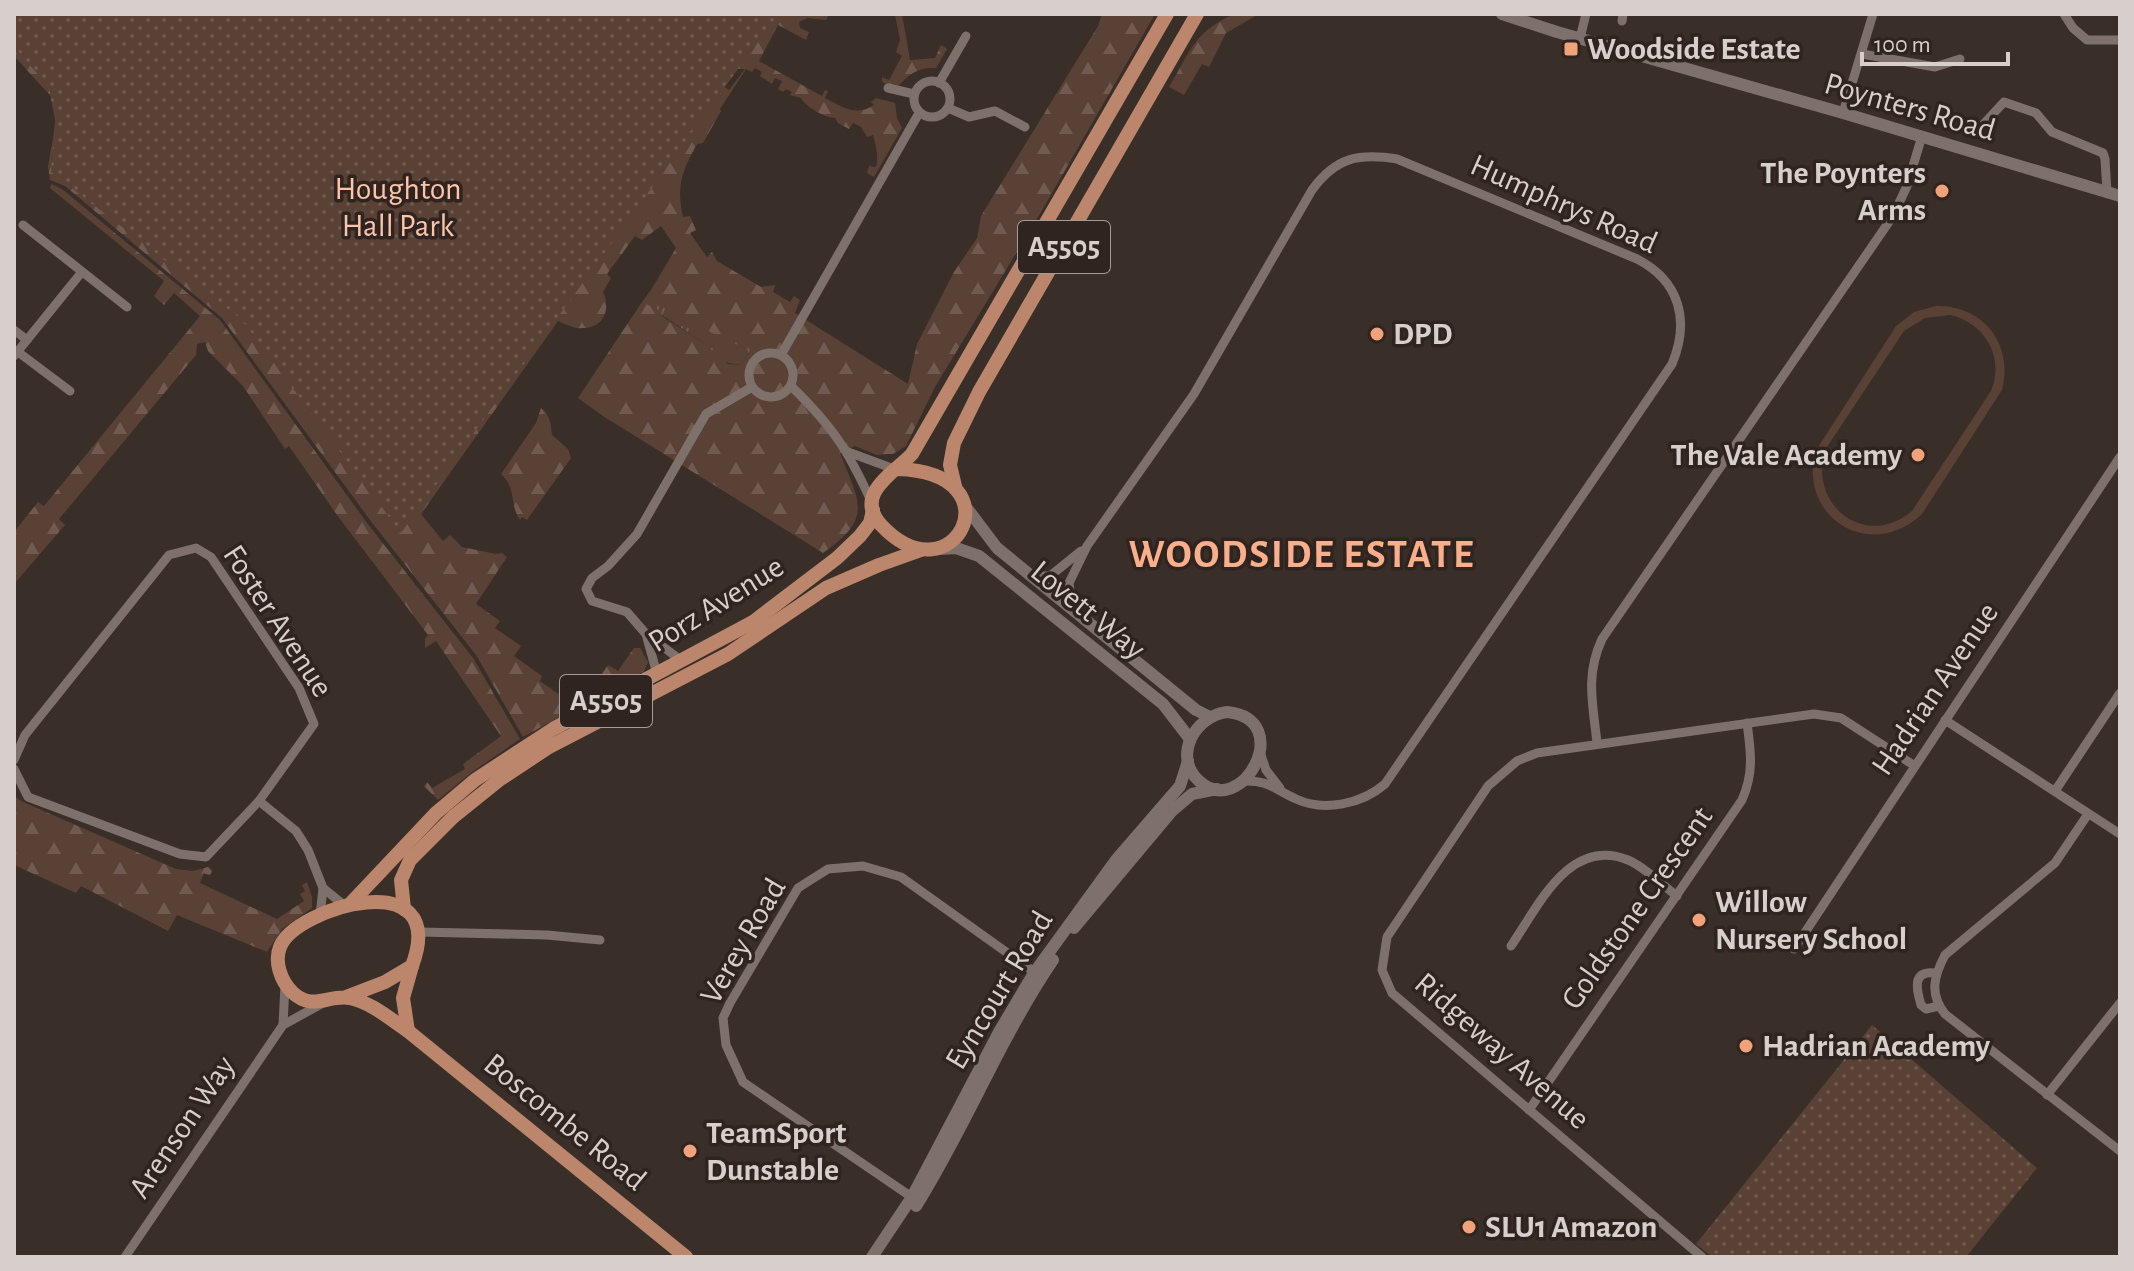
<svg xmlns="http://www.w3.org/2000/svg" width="2134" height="1271" font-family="'Alegreya Sans',sans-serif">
<defs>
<pattern id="grass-tufts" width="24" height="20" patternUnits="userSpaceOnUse" patternTransform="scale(2)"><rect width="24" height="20" fill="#5a4135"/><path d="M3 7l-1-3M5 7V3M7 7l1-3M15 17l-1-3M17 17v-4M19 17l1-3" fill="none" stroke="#715b51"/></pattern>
<pattern id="forest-firs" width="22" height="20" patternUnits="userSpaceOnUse" patternTransform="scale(2)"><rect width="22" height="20" fill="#5a4135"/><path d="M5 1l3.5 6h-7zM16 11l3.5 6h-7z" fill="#715b51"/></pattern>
<pattern id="park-dots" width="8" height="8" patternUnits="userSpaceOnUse" patternTransform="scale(2)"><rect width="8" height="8" fill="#5a4135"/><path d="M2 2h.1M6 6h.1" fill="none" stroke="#715b51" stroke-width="1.8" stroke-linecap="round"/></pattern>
</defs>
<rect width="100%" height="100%" fill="#392e28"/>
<path fill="url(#grass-tufts)" d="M651,290L701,322L747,344L752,348L740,365L723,362L704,343L642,302Z"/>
<g fill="url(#forest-firs)">
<path d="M14,14L709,76L729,90L745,69H738L747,14H829L826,20L808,18L799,22L800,28L809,32L806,40L778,25L759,61L822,96L825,90L828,91L825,98C842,107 856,117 874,105L871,102L876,98L895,103L897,118L902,128L874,177L867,173L869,166L876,167C879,156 876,146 873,135L867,137L861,127L853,123L849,129L838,123L835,118C825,118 806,107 801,98L790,95L792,92L786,89L783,92L778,89L782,81L775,78L772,84L760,76L762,72L755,68L752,72L746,69L720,109L721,111L703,143L697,144C682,171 676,186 683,217L690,216L696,230L690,233L707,257L712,252L717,261L761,287L775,285L773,292L790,302L794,296L800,300L795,313L908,384L917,344L954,272L977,238L981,216L1098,26L1102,14H1155L1041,212L935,387L906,446L893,454L877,455L855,446L840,453C860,504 873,518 823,553L603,416L578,398L642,302L659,310L663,317L704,343L728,364L740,365L750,351L748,346C722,345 701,323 677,312C669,308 661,307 653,301L657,295L651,290L676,248L661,226L642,240L635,236L607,274L611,278L603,292C611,309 604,328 582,328C574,329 565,324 558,321L421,514L443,541L450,535L462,547L496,554L502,553L507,557L476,604L500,621L495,628L521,646L514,656L542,676L540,681L567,700L580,683L591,690L608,665L618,671L634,648H640L648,662L643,672L580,706L575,700L570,704L574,709L523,737L476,655L370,520L222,318L65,186L50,180L48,166L59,105L14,56Z"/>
<path d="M895,14H902L910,60L935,58L941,45L947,49L936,68C918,67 908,74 897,88H889L882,81V77L889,80L902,56L896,52L900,40Z"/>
<path d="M1235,14H1259L1226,33L1209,67L1202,64L1184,95L1169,87C1190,52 1195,30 1235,14Z"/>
<path d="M51,184L62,189L220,320L367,523L473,658L520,739L472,772L438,800L424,786L427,782L432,788L465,769L463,764L501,736L436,641L425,648V639L428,635L337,515L289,446L285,449L243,386L208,351L205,342L197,344L196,355L59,519L65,525L14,584V532L38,502L44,506L200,316L174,293L164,305L154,296L164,281L50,188Z"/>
<path d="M541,408C550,414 551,425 552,435L568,449L571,458L527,520L522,517L520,520C509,504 517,488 501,474L536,423Z"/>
<path d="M14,796L21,801L176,869L193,871L208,867L212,871L210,876L204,873L200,883L277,919L304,901L300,894L305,891L302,885L307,882L312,897V908L282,929L267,952L177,915L168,931L81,886L76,893L14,865Z"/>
</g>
<g fill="url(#park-dots)">
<path d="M14,14H778L401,533L241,319L51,172L55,120L49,88L14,46Z"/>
<path d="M1872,1025L2037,1168L1966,1257H1712L1696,1244Z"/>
</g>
<path fill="#5a4135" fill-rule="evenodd" d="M1936,306C1983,305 2014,344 2002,390L1922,514C1871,562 1799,519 1815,452L1896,326L1914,312ZM1950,315C1985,323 2005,357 1991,391L1912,511C1866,550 1808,506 1825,450L1904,331L1925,318Z"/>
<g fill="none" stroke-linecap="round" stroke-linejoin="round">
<g stroke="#7e716b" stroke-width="9">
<path d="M2064,14L2073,28L2087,40H2120"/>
<path d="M1622,21L1623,14"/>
<path d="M1580,38L1586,14"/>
<path d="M1862,54L1935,67L1960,59"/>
<circle cx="932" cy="99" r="18"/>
<path d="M939,83L966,36"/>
<path d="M888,88L914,94"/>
<path d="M948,108L969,117L995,111L1025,127"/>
<path d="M1843,113L1873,14"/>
<path d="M1979,129L2004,102L2036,113L2052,132L2103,153L2105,159L2107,192"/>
<path d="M23,225L127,307"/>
<path d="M14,330L27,340"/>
<path d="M18,352L70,391"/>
<circle cx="771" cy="375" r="22"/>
<path d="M781,355L919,113"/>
<path d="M14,356L81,273"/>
<path d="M791,386C833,427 848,450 872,503"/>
<path d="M848,452L894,469"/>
<path d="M1031,576H1050L1081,551"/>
<path d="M1072,608L1069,583L1087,546L1194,394L1312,190C1336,157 1359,153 1397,159L1637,259C1680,281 1690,321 1672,364L1385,784C1362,804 1324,812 1296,799C1274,789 1269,780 1243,781"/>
<path d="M646,634L657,674"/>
<path d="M682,661L646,634L627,612L592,601L586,589L592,578L608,566L637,534L706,414L752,387"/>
<path d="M1945,720L2120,834"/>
<path d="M1597,743C1593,704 1585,676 1602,639L1893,216L1907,186L1922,136"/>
<path d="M1260,752L1266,770L1280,788"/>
<path d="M14,760L25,735L169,555L196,548L211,557L299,688L314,724L259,801L206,857L180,854L28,797L14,769"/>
<path d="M2055,791L2120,693"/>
<path d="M259,801L296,831L308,850L323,888L320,916"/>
<path d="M2088,814L2055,863L1945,955C1934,976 1929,994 1945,1014L2120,1151"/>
<path d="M323,888L345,906"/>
<path d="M420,932L547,935L600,940"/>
<path d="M1511,946C1538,907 1569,836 1628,860C1645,867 1662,885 1677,896"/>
<path d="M1794,949L2120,457"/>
<path d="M1936,973C1912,970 1916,988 1921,1005L1926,1009L1939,1006"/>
<path d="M283,1025L285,985"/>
<path d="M2047,1095L2120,1003"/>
<path d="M1529,1110L1742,800C1754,773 1751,752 1747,723"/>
<path d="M916,1200L743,1082L726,1045L723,1018L730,1003L798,888L828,869L863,866L901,877L1037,974"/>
<path d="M125,1257L283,1025L323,1003"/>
<path d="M1702,1257L1392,993L1382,970L1387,937L1488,786L1517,761L1537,753L1814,714L1841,718L1915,766"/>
</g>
<g stroke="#7e716b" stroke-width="12">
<path d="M1502,14L1557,32L1843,113L2120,196"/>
<path d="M966,507L997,548L1196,710L1210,717"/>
<path d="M940,549L956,548L979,556L1163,704L1190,739"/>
<path d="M1227,712C1297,719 1242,821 1199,781C1172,756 1195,716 1227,712Z"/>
<path d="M1074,928L1172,811L1192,794L1217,789"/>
<path d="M916,1206C966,1126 1000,1038 1053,960"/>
<path d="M872,1257L912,1197L999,1032L1034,973L1116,860L1180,786L1188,761"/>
</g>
<g stroke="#bb866c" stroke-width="14">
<path d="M898,469C1019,473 954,601 882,526C852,495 894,473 912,454L1167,14"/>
<path d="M955,486L950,465L954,443L979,392L1197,14"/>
<path d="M351,903L436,813L475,780L553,729L753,622L837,558L860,536L870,523L873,510"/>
<path d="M404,909L401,880L410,860L453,817L499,780L549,747L728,654L826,588L879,565L921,550"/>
<path d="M346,997L385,982L412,966C451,862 295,907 280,947C274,962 281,981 292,992C313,1012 328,994 350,998C372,1003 390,1019 408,1031L686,1257"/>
<path d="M408,1031L403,998L412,966"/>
</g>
</g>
<g fill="#f1a27b" stroke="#2f241f" stroke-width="3">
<rect x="1563" y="41" width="16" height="16" rx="4"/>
<circle cx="1942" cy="191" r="8"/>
<circle cx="1377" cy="334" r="8"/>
<circle cx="1918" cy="455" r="8"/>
<circle cx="1699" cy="920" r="8"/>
<circle cx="1746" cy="1046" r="8"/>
<circle cx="690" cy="1151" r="8"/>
<circle cx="1469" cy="1227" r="8"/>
</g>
<g text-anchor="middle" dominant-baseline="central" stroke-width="7" stroke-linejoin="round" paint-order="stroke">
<g fill="#2f241f" stroke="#a59c98" stroke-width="2">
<rect x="1018" y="221" width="92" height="52" rx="6"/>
<rect x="560" y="675" width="92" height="52" rx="6"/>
</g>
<g font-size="30" font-weight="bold" fill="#d7cfcc">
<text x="1064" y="247">A5505</text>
<text x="606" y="701">A5505</text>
</g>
<g font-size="32" font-weight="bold" fill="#d7cfcc" stroke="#2f241f" text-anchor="start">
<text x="1587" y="49">Woodside Estate</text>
<text x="1926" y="173" text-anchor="end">The Poynters<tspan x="1926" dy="37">Arms</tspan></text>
<text x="1393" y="334">DPD</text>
<text x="1902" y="455" text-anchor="end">The Vale Academy</text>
<text x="1715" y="902">Willow<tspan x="1715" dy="37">Nursery School</tspan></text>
<text x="1762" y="1046">Hadrian Academy</text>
<text x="706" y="1133">TeamSport<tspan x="706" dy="37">Dunstable</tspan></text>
<text x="1485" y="1227">SLU1 Amazon</text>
</g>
<g font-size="32" fill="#d7cfcc" stroke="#2f241f">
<text transform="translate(1910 107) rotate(16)">Poynters Road</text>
<text transform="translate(1564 204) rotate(24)">Humphrys Road</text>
<text transform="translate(716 604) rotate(-32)">Porz Avenue</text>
<text transform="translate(1088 610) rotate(39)">Lovett Way</text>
<text transform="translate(278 621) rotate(57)">Foster Avenue</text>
<text transform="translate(1935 689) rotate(-56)">Hadrian Avenue</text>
<text transform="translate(1637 908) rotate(-55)">Goldstone Crescent</text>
<text transform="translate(743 941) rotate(-60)">Verey Road</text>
<text transform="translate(999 990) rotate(-59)">Eyncourt Road</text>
<text transform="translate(1502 1051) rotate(41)">Ridgeway Avenue</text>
<text transform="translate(565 1122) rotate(39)">Boscombe Road</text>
<text transform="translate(182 1127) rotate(-56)">Arenson Way</text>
</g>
<g font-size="32" fill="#fdc4a9" stroke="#2f241f">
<text x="398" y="189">Houghton<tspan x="398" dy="37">Hall Park</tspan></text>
</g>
<g font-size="40" font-weight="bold" letter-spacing="2" fill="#f9af8b" stroke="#2f241f">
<text x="1302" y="555">WOODSIDE ESTATE</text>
</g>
</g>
<rect width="2134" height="1271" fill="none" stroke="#d7cfcc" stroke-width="32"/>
<path d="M1862 52v12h146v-12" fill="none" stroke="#d7cfcc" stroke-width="4"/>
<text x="1874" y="52" font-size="24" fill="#d7cfcc" stroke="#2f241f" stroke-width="6" paint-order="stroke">100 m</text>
</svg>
